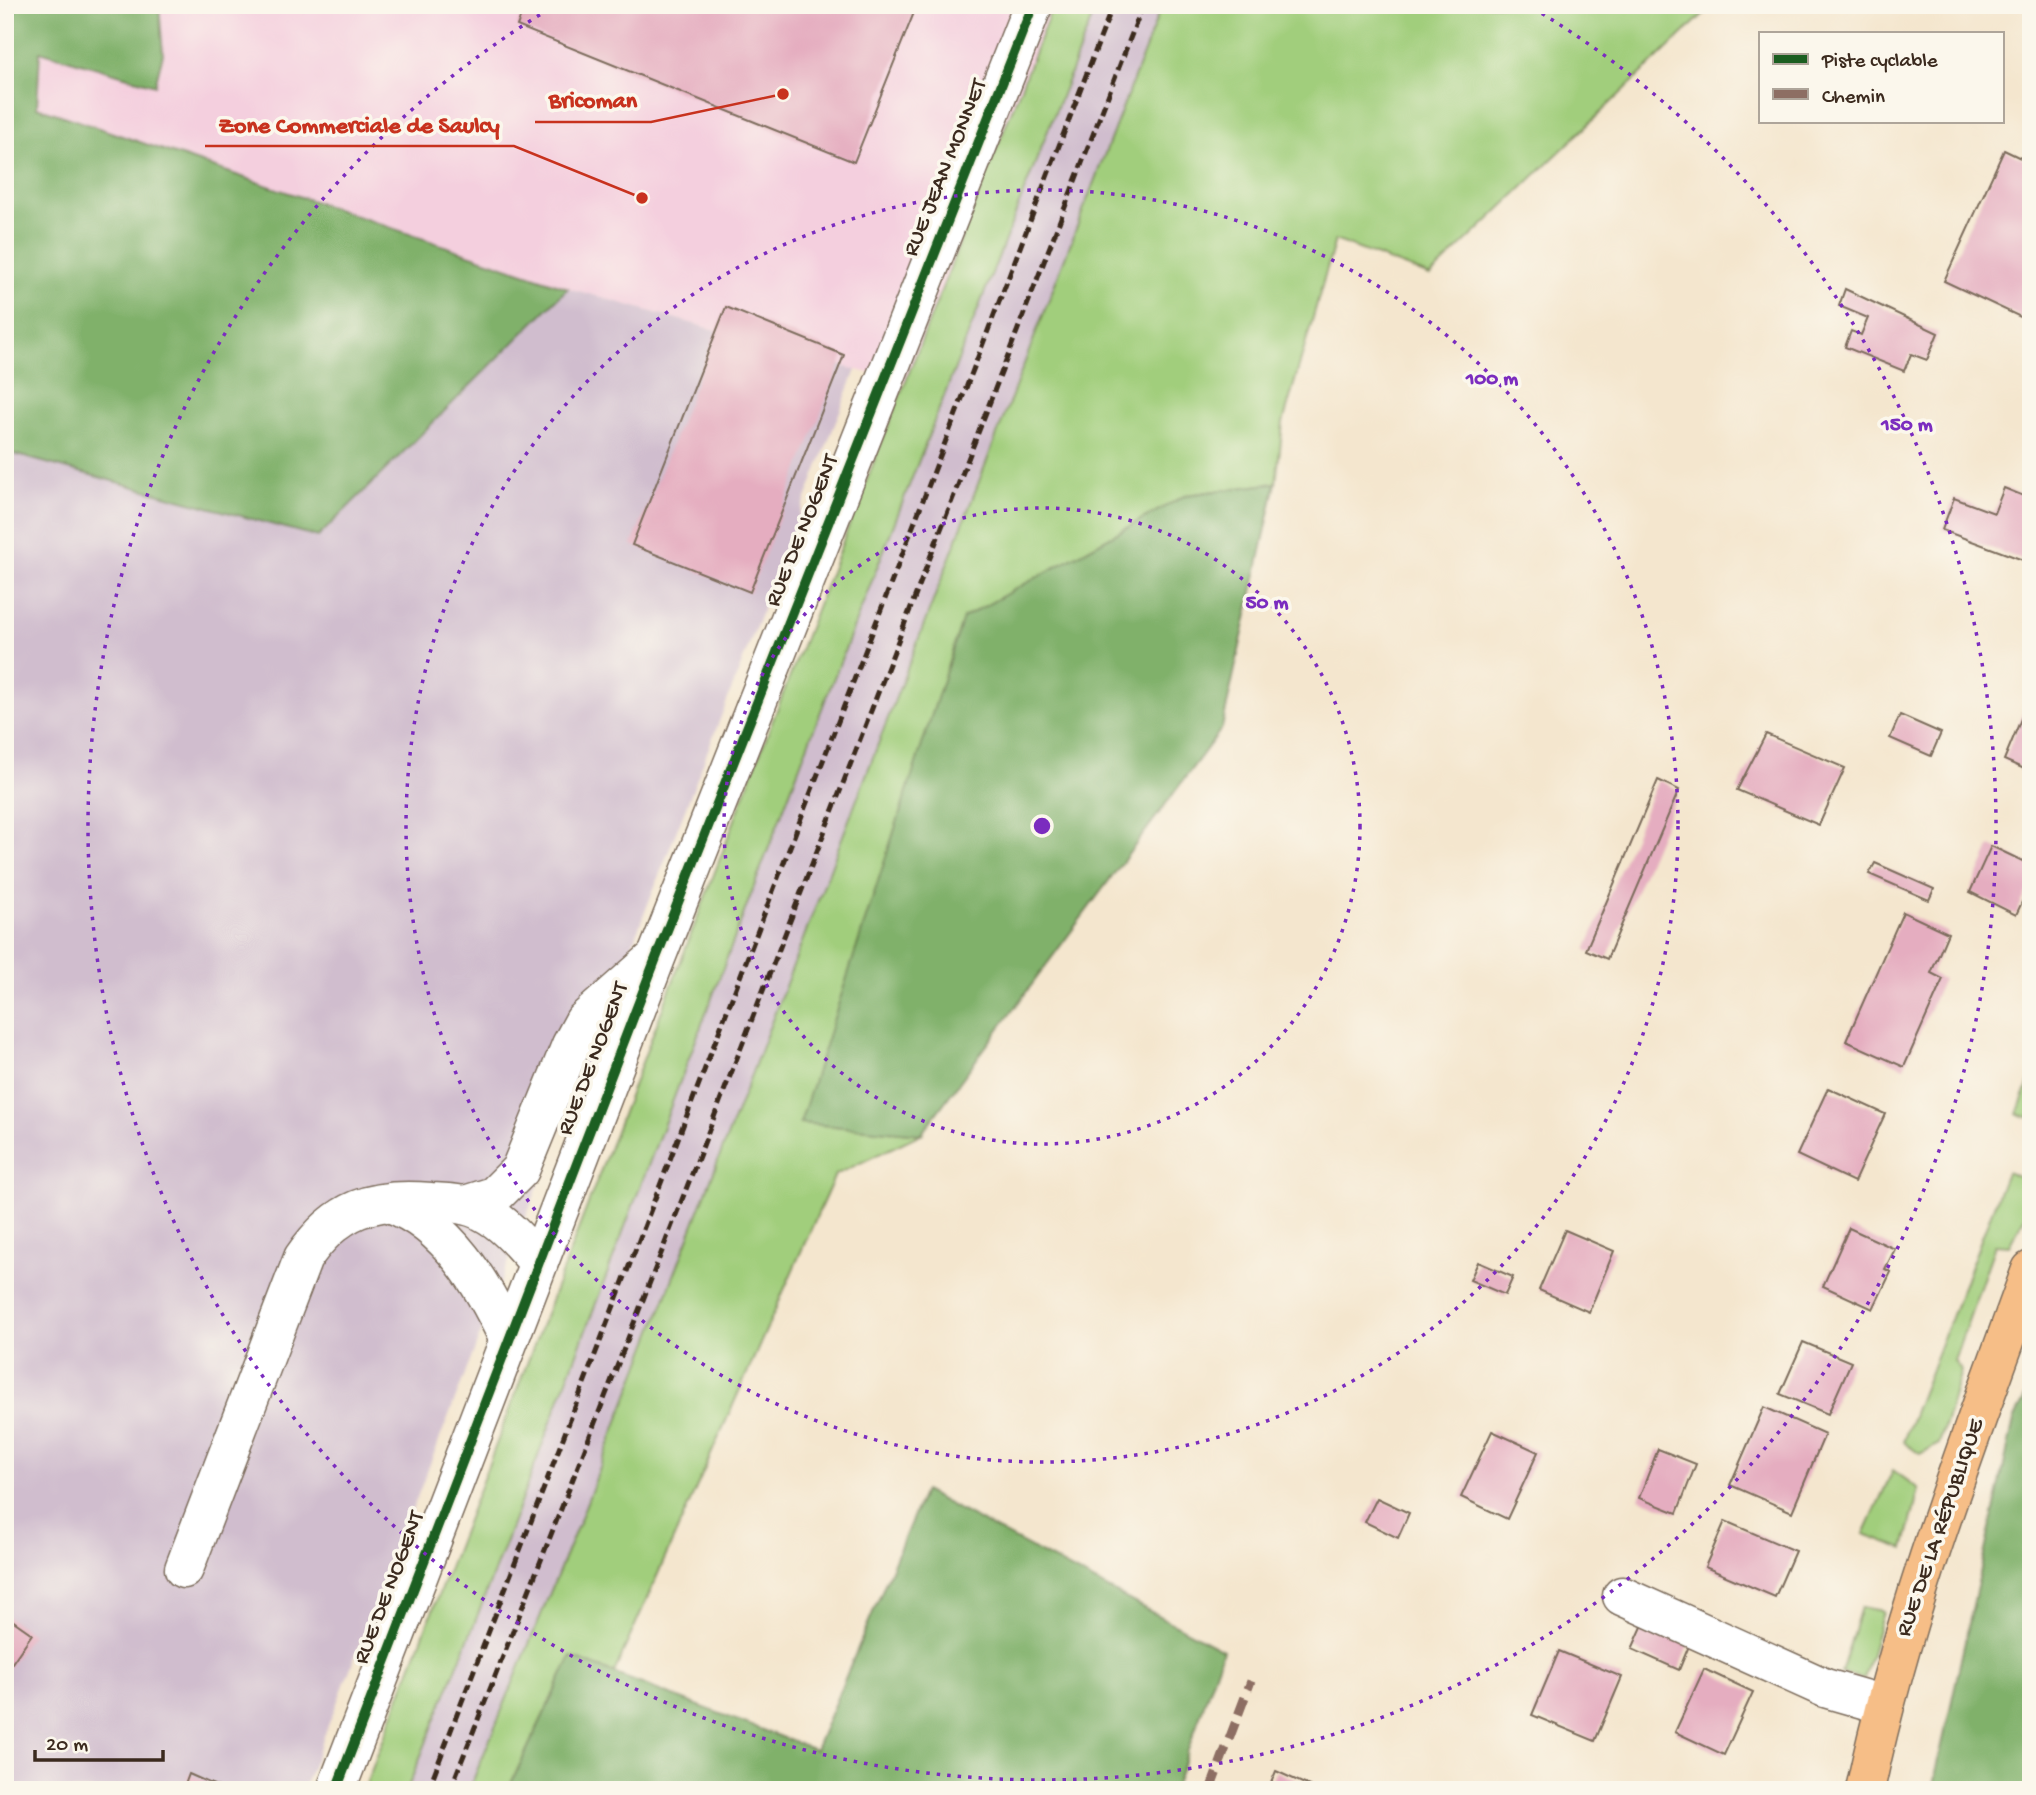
<svg xmlns="http://www.w3.org/2000/svg" width="2036" height="1795" font-family="'Gochi Hand',sans-serif">
<rect width="100%" height="100%" fill="#fbf7ec"/>
<filter id="ink" filterUnits="userSpaceOnUse"><feTurbulence type="fractalNoise" baseFrequency=".0143" numOctaves="2"/><feDisplacementMap in="SourceGraphic" scale="14" xChannelSelector="R" yChannelSelector="G"/><feConvolveMatrix kernelMatrix="1 2 1 2 8 2 1 2 1" color-interpolation-filters="sRGB"/></filter>
<filter id="wash" filterUnits="userSpaceOnUse"><feTurbulence type="fractalNoise" baseFrequency=".00686" numOctaves="4" result="noise"/><feDisplacementMap in="SourceGraphic" scale="28" xChannelSelector="R" yChannelSelector="G"/><feGaussianBlur stdDeviation="1.57" result="paint"/><feColorMatrix in="noise" values="0 0 0 0 0 0 0 0 0 0 0 0 0 0 0 0 0 1.4 0 .05"/><feComposite in="paint" operator="in"/></filter>
<g filter="url(#wash)">
<rect width="100%" height="100%" fill="#f4e6ce"/>
<path fill="#f4cfde" d="M41,5H1057L925,385L856,370L568,288L37,107Z"/>
<g fill="#d0bdce">
<path d="M1057,5H1195L1048,381L1016,382L580,1520L469,1790H407L478,1617L810,739L925,385Z"/>
<path d="M568,288L856,370L303,1790H5V466L9,452L318,537Z"/>
</g>
<g fill="#a1ce7b" stroke="#6e7c4c" stroke-width="2">
<path d="M1053,5H1097L810,739L477,1617L407,1790H364L774,717Z"/>
<path d="M1162,5H1713L1430,276L1335,240L1283,423L1276,483L1186,495L800,1123L921,1134L835,1175L614,1673L571,1657L508,1790H469L580,1520Z"/>
<path d="M2031,1077V1118L2017,1114Z"/>
<path d="M2007,1172L2031,1183V1204L2009,1246L1995,1245L1954,1361L1961,1371L1939,1444L1920,1454L1903,1442Z"/>
<path d="M1893,1470L1919,1489L1904,1549L1864,1534Z"/>
<path d="M1861,1607L1883,1611L1864,1679L1841,1673Z"/>
</g>
<g fill="#80b16b" stroke="#5e6e44" stroke-width="2">
<path d="M15,5H159L163,54L155,85L40,51L37,107L568,288L318,537L10,453L5,466V184L15,67L10,65Z"/>
<path d="M1276,483L1222,728L921,1134L800,1123L963,618L1186,495Z"/>
<path d="M2031,1384V1790H1932L2014,1420Z"/>
<path d="M924,1491L1223,1650L1174,1790H508L571,1657L815,1750Z"/>
</g>
<path fill="#69b2e1" stroke="#526e80" stroke-width="2" d="M5,5H15L10,65L15,66L5,184Z"/>
<g id="blocks">
<g fill="#e5adc0">
<path d="M525,5H917L854,162L517,26Z"/>
<path d="M2004,150L2031,163V322L1944,281Z"/>
<path d="M1845,289L1938,333L1927,360L1911,354L1904,371L1845,347L1851,331L1861,335L1868,318L1839,306Z"/>
<path d="M726,307L844,355L750,592L632,545Z"/>
<path d="M2004,488L2031,499V563L1942,530L1954,498L1994,513Z"/>
<path d="M2028,702L2031,703V772L2004,760Z"/>
<path d="M1900,715L1941,733L1931,756L1890,738Z"/>
<path d="M1766,734L1845,768L1819,825L1737,790Z"/>
<path d="M1658,780L1679,790L1607,959L1586,950Z"/>
<path d="M1991,846L2031,865V883L2016,915L1970,892Z"/>
<path d="M1875,863L1934,889L1929,900L1869,874Z"/>
<path d="M1903,912L1948,933L1931,973L1943,979L1904,1067L1846,1041Z"/>
<path d="M1828,1088L1885,1114L1854,1182L1797,1155Z"/>
<path d="M1849,1228L1895,1249L1885,1269L1891,1272L1873,1309L1823,1286Z"/>
<path d="M1565,1230L1614,1251L1589,1312L1539,1290Z"/>
<path d="M1478,1262L1513,1277L1505,1295L1470,1280Z"/>
<path d="M1803,1342L1851,1362L1828,1414L1780,1394Z"/>
<path d="M1764,1407L1825,1434L1792,1512L1730,1485Z"/>
<path d="M1492,1431L1538,1452L1507,1519L1461,1497Z"/>
<path d="M1658,1449L1696,1464L1677,1513L1639,1498Z"/>
<path d="M1377,1498L1409,1513L1398,1538L1365,1522Z"/>
<path d="M1725,1521L1795,1551L1775,1597L1705,1567Z"/>
<path d="M5,1615L32,1634L5,1673Z"/>
<path d="M1645,1620L1691,1641L1679,1670L1632,1649Z"/>
<path d="M1559,1651L1622,1677L1595,1741L1532,1715Z"/>
<path d="M1704,1669L1753,1692L1724,1755L1675,1732Z"/>
<path d="M1276,1771L1318,1790H1268Z"/>
<path d="M189,1774L225,1790H183Z"/>
</g>
</g>
</g>
<g filter="url(#ink)">
<use href="#blocks" fill-opacity="0" stroke="#7c6c5c" stroke-width="2"/>
<g fill="none" stroke-linecap="round" stroke-linejoin="round">
<g stroke="#7c6c5c" stroke-width="41">
<g id="minor">
<path d="M390,1203C448,1225 483,1284 508,1338"/>
<path d="M465,1205L494,1196L520,1170L571,1045L584,1021L654,959"/>
<path d="M184,1569L303,1258C337,1208 372,1197 431,1202C449,1203 467,1203 483,1212C505,1223 522,1244 538,1262"/>
<path d="M1622,1596L1825,1688L1884,1705"/>
<path d="M336,1790L656,958L1033,5"/>
</g>
</g>
<g stroke="#7c6c5c" stroke-width="41">
<path id="major" d="M1865,1790C1903,1611 1969,1441 2031,1270"/>
</g>
<use href="#minor" stroke="#fff" stroke-width="38"/>
<use href="#major" stroke="#f6be87" stroke-width="38"/>
<g stroke="#3b2a1e" stroke-width="5" stroke-dasharray="10 5" stroke-linecap="butt">
<path d="M428,1790L1113,5"/>
<path d="M450,1790C686,1197 913,600 1143,5"/>
</g>
<path stroke="#8d6e63" stroke-width="9" stroke-dasharray="18 9" stroke-linecap="butt" d="M1210,1790L1251,1681"/>
<g stroke="#fbf7ec" stroke-width="15">
<path id="cycleway" d="M336,1790L656,958L1033,5"/>
</g>
<use href="#cycleway" stroke="#1b5e20" stroke-width="10"/>
</g>
</g>
<g fill="none" stroke="#7b2cbf" stroke-width="3.5" stroke-dasharray="3.5 7">
<circle cx="1042" cy="826" r="318"/>
<circle cx="1042" cy="826" r="636"/>
<path d="M1533 8A954 954 0 1 1 551 8"/>
</g>
<g text-anchor="middle" dominant-baseline="central" stroke-width="7" stroke-linejoin="round" paint-order="stroke">
<g font-size="23" fill="#3b2a1e" stroke="#fbf7ec">
<text transform="translate(946 168) rotate(-68)">RUE JEAN MONNET</text>
<text transform="translate(803 531) rotate(-68)">RUE DE NOGENT</text>
<text transform="translate(594 1059) rotate(-69)">RUE DE NOGENT</text>
<text transform="translate(1941 1528) rotate(-71)">RUE DE LA RÉPUBLIQUE</text>
<text transform="translate(390 1588) rotate(-69)">RUE DE NOGENT</text>
</g>
</g>
<circle cx="1042" cy="826" r="10" fill="#7b2cbf" stroke="#fbf7ec" stroke-width="3.5"/>
<g font-size="21" text-anchor="middle" font-weight="bold" fill="#7b2cbf" stroke="#fbf7ec" stroke-width="7" stroke-linejoin="round" paint-order="stroke">
<text x="1492" y="384">100 m</text>
<text x="1907" y="430">150 m</text>
<text x="1267" y="608">50 m</text>
</g>
<path fill="none" stroke="#c8321e" stroke-width="2.5" d="M783 94L651 122H535M642 198L514 146H205"/>
<g fill="#c8321e" stroke="#fbf7ec" stroke-width="2.5">
<circle cx="783" cy="94" r="7"/>
<circle cx="642" cy="198" r="7"/>
</g>
<g font-size="24" text-anchor="middle" font-weight="bold" fill="#c8321e" stroke="#fbf7ec" stroke-width="7" stroke-linejoin="round" paint-order="stroke">
<text x="593" y="107">Bricoman</text>
<text x="359" y="132">Zone Commerciale de Saulcy</text>
</g>
<rect width="2036" height="1795" fill="none" stroke="#fbf7ec" stroke-width="28"/>
<rect x="1759" y="32" width="245" height="91" fill="#fbf7ec" stroke="#aea59a" stroke-width="2"/>
<rect x="1773" y="54" width="35" height="10" fill="#1b5e20" stroke="#aea59a" stroke-width="2"/>
<text x="1822" y="66" font-size="21" fill="#3b2a1e">Piste cyclable</text>
<rect x="1773" y="89" width="35" height="10" fill="#8d6e63" stroke="#aea59a" stroke-width="2"/>
<text x="1822" y="102" font-size="21" fill="#3b2a1e">Chemin</text>
<path d="M35 1750v10h128v-10" fill="none" stroke="#3b2a1e" stroke-width="3.5"/>
<text x="46" y="1750" font-size="21" fill="#3b2a1e" stroke="#fbf7ec" stroke-width="5" paint-order="stroke">20 m</text>
</svg>
